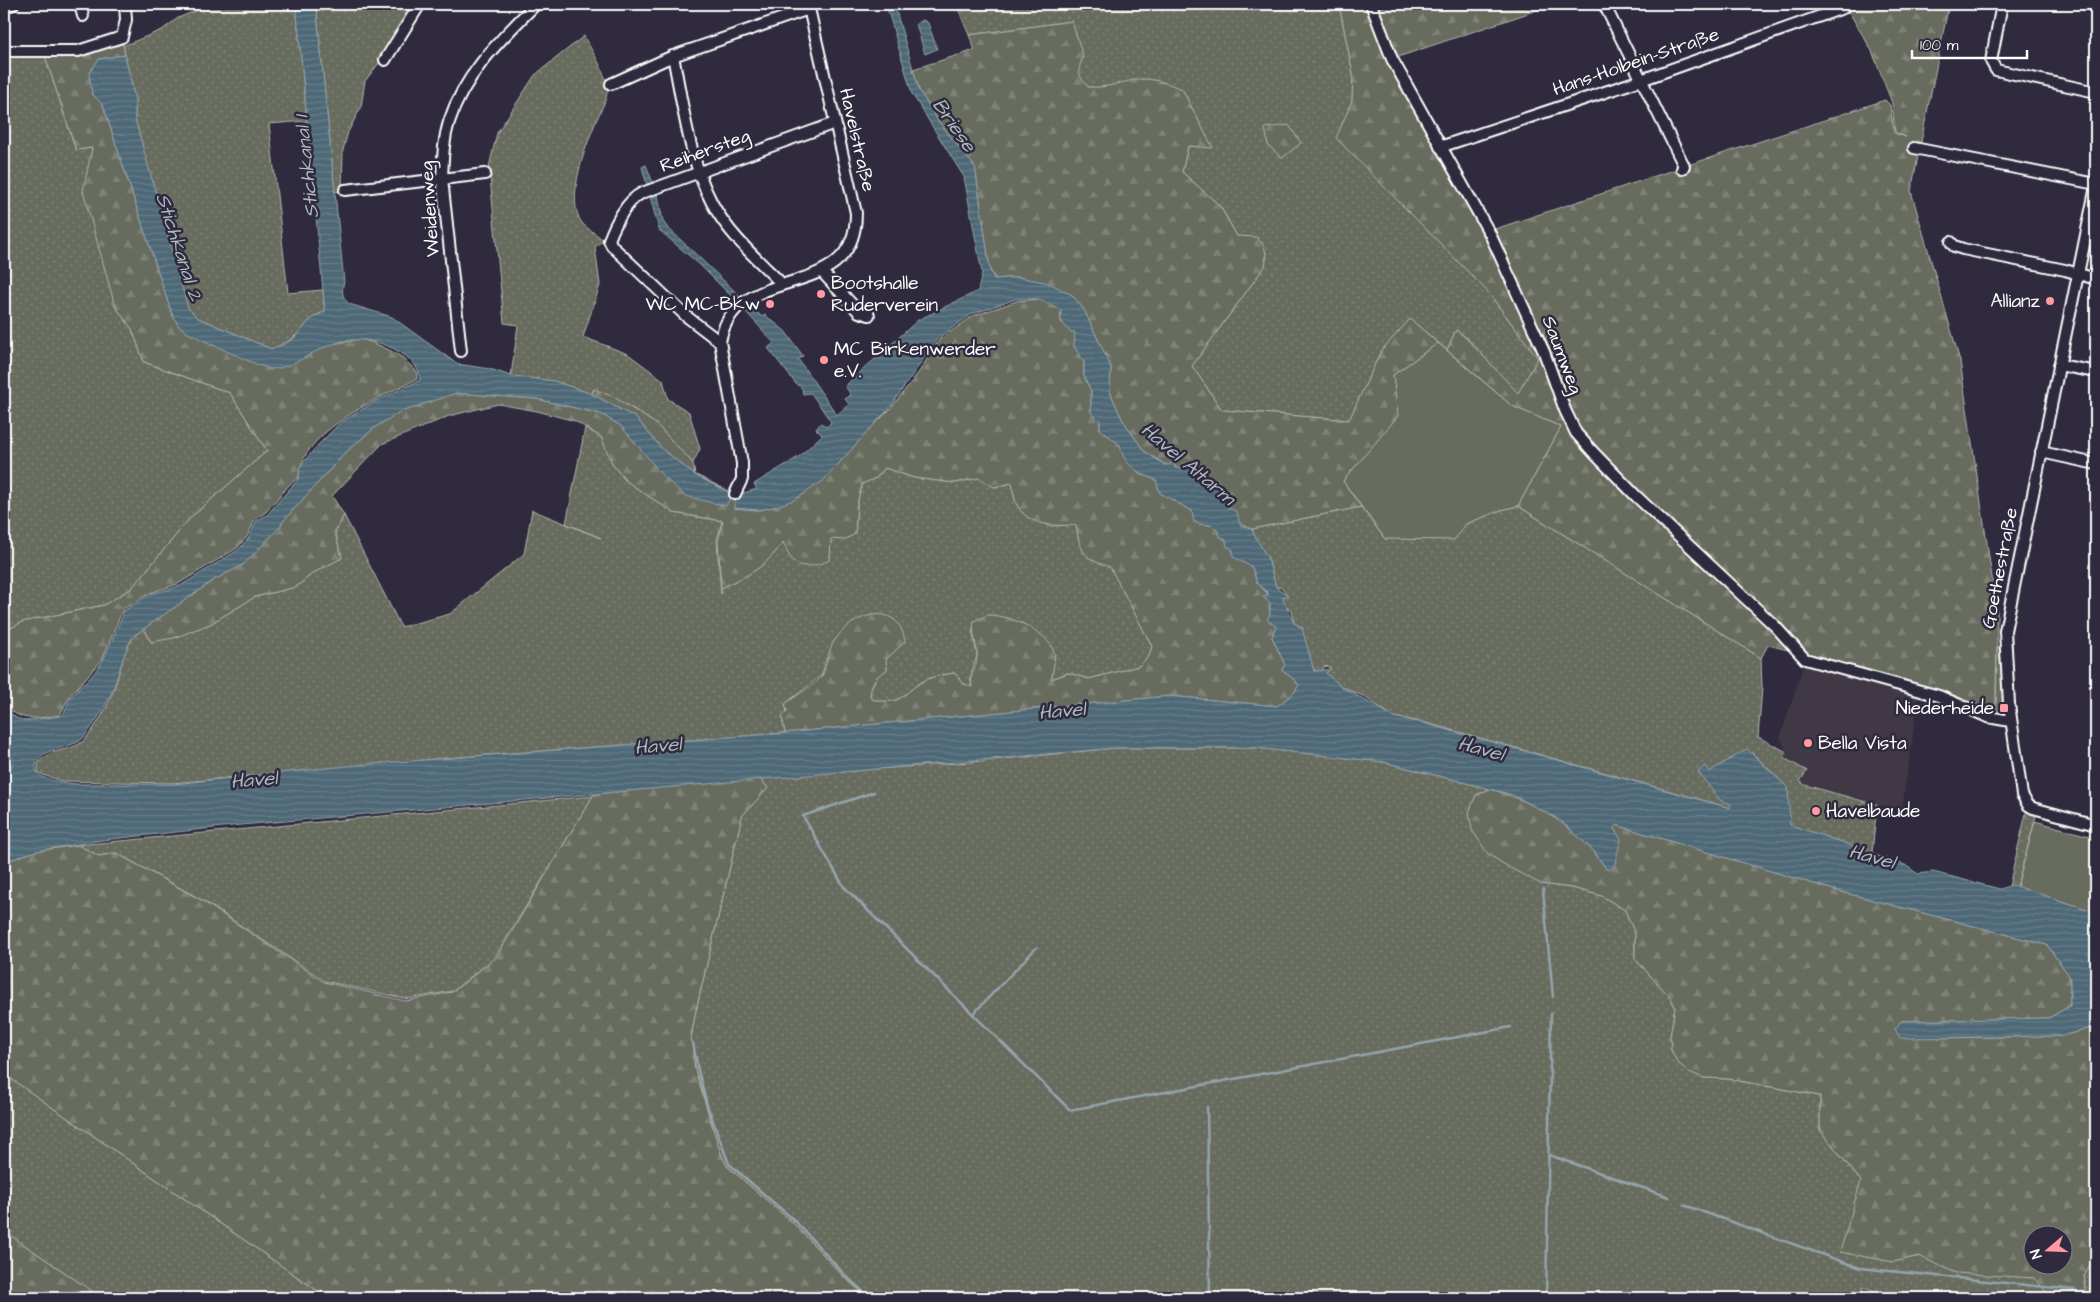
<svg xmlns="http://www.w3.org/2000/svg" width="2100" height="1302" font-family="'Architects Daughter',sans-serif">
<defs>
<pattern id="grass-dots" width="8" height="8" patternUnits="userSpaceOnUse" patternTransform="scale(1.25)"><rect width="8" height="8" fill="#676c5f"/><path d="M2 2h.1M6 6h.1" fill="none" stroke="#7e8277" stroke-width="1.8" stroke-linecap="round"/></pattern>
<pattern id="forest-firs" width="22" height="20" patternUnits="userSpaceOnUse" patternTransform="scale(1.25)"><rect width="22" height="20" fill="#676c5f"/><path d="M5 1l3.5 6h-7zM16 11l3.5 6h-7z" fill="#7e8277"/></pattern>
<pattern id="park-crowns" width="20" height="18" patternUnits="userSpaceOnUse" patternTransform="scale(1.25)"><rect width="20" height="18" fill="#676c5f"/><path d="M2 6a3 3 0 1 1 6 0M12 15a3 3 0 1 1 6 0" fill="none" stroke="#7e8277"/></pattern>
<pattern id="water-rules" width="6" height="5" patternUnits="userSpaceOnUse" patternTransform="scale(1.25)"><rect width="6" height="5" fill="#4e6876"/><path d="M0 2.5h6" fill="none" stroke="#697f8b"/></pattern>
</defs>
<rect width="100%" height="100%" fill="#2f2a3d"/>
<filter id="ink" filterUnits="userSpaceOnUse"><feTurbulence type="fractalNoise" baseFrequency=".02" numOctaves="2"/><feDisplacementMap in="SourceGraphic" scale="10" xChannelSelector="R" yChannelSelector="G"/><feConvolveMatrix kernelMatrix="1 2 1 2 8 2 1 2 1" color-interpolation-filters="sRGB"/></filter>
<g filter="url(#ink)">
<path fill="#403745" d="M1803,666L1919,694L1902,809L1877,805L1814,788L1800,781L1784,758L1787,752L1780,738Z"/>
<g fill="url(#grass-dots)" stroke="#b3b6af">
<path d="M212,4H296L307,121L269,124L288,293L323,290L325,312C306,317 305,330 290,340C285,344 278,346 271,349L198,318L187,308L135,119V99L123,46L162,30L178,18Z"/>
<path d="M316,4H416L383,58L365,81L361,107L348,132L343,150L342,191L335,192Z"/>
<path d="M956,4H1339L1353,74L1352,101L1337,138L1487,291L1538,358L1518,394L1467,338L1456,330L1447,350L1410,319L1381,351L1350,420L1222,410L1192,366L1265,266L1267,253L1237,236L1220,206L1182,172L1188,146L1212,147L1182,89L1142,79L1101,88L1088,87L1079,77L1072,21L969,35Z"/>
<path d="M584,36C592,52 604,68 607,86C609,97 601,109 597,119C587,143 564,199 582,223C587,229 597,234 603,240L595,247L600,285L583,337L628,354L663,380L668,399L689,412L700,449L693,463C660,428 640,406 593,390L592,394L554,381L511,376L518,325L504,323L489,167L497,133L535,75Z"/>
<path d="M44,53L76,150L92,148L115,306L132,329L144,362L230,393L267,451L191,517L132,588L104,605L22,622L4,632V54Z"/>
<path d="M585,428L601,437L613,465L626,481L674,513L722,521L717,541L721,594V588C751,573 763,570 783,542L831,539L855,534L857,504L862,484L876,478L885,468L914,478L955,483L979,478L995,487L1012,483L1016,504L1049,526L1076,525C1080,551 1084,559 1110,566L1152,646L1149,656L1139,666L1089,679L1068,673L1051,679L1055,654C1030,629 1023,619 987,615L972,629L977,656L970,677L972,687L962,683L955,673C943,675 931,676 920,683C899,697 901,706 871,699L870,691L877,676L826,658L822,675L785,704L787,711L782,717L785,733L446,758L172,783L62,781L43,775L38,772V763C51,746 73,753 85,739C97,726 108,706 114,689C123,665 122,644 144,628L151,642L210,624L255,597L296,587L313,573L342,558L335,533L344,515L401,627L450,614L524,554L532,510L601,538L566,524Z"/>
<path d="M1518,506L1761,658L1762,688L1758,737L1787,752L1784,758L1807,771L1800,781L1805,785L1877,805L1872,852L1789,825L1788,788L1752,753L1709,772H1698L1732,804L1731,808L1423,722L1394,717L1363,696L1342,687L1326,673L1331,668L1325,666L1321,672L1315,671L1310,662V654C1303,646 1300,638 1303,628L1294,623L1292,610L1286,607L1282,597L1288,595L1281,587H1276L1268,558L1258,544L1252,529L1361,507L1385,539L1466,524L1501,510Z"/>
<path d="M1116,748H1256L1384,762L1490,789L1476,795L1541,884L1572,888L1602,896L1625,910L1635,934V959L1671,998L1675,1007L1670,1037L1671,1050L1678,1063L1704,1078L1729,1079L1820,1096V1130L1861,1181L1893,1262L1919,1256L2000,1274L2035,1278L2052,1298H1888L1862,1287L1863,1298H868L844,1277L793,1223L727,1166L721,1154L695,1070L691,1037L696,1010L742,816L768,788L759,778L983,761Z"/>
<path d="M593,796L495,957L453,991L407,999L325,981L202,900L116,853L99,856L78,845Z"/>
<path d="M2027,809L2037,812L2017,887L2009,886Z"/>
<path d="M4,1074L328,1298H102L4,1231Z"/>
<path d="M2093,1259H2096V1298H2087L2084,1276Z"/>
</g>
<g fill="url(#forest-firs)" stroke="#b3b6af" fill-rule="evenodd">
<path d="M1339,4H1555L1392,59L1490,234L1495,229L1885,100L1890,105L1894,133L1906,137L1895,132L1892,103L1872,51L1846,7L1839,4H1949L1911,191L1960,361L1997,611L1996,713L1896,677L1768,645L1761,658L1518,506L1561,427L1512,406L1447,350L1456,330L1466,338L1518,393L1538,358L1487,291L1336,138L1352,101L1353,74Z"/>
<path d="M1072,21L1083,57C1077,70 1078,76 1088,87C1108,89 1124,80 1143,79C1157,79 1169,84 1182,89L1213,148L1188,146L1182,172L1220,206L1237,236L1256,237C1266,246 1267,252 1265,266L1192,366L1222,410L1349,420L1381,351L1410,319L1438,343L1393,375L1399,416L1343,481L1361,507L1252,529C1230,521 1226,507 1221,486L1208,481L1198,465L1183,469L1175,468L1166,465L1144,451L1122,419L1110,392L1111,367L1084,310L1072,295L1019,277L995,279L990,270L975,167L938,121L919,90L913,69L975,50L969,35Z"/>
<path d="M122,39L125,55L99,59L92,94L103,105L172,314L178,325L188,333L270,369L332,344L360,339L374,343L391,351L403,358L417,372V379C382,396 300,432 299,477L290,484L266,512L255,519L247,537L237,548L178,584L150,593L123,609L102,660L69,697L60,715C37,718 20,724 4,703V632L22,622L104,605L132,588L191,517L267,451L230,393L144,362L132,329L115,306L83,191L92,148L76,150L44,53Z"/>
<path d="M1289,125L1301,143L1282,158L1268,145L1265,128Z"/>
<path d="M1039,299L1061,310V322L1076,332L1074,346L1084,361V376L1091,391V412L1100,421V429L1120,445L1139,473L1156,480L1160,493L1192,511L1199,524L1211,525L1220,532L1218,535C1227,541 1233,546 1234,557L1252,567L1257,583L1269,595L1263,596L1270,603V614L1276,626L1272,637L1285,665L1282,670L1295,680L1299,685L1294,693L1277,706L1169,696L785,733L782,717L787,711L785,704C794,697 817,683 822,676C826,669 828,649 835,640C853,613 899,599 905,642L886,659L887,670C875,676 869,685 871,699C901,706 899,697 920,683C931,676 943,675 955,673L962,683L972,687C969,672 977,669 977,656C978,644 971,634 974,621C979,619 984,616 989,615C1009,615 1048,631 1054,652C1056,659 1052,671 1052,679L1068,673L1089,679L1139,666L1149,656L1152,646L1110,567C1084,559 1080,552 1076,525C1054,526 1027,527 1016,503C1014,497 1013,489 1012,483L994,487L979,478L955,483L914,478L885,468L876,478L862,484L857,504L855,534L844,540L831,539L830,560C818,565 799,572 790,557C787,552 785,547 783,542C764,569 750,574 721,588L718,541L723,521L674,513L626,481L613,465L601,437L575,421L537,411L498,404L449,416L382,444L332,496L344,515L335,533L342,558L313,573L296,587L255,597L210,624L174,638L151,642L144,628L214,580L244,564L279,528L284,520L346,452L374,428L398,413L456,393L537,399L601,414L621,426L641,448L737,495L734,508L759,510L777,506L823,481L868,431L891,408L919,372L939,340L973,316L1017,301Z"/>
<path d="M594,389L614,397L656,424L693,463L695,475L663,450L636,418L592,394Z"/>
<path d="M759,778L768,788L742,816L696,1010L691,1037L695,1070L721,1154L727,1166L793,1223L844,1277L868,1298H328L4,1074V862L36,851L78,845L99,856L116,853L201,900L324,982L406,1001L452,992L496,958L594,794Z"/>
<path d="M1490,789C1537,802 1580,829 1607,870L1621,839L1614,829L1616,825L1838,891L2047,945L2070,977V1006L2049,1018L1901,1021L1938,1038L2061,1036L2096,1027V1259H2093L2084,1276L2087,1298H2052L2034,1278L1956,1273L1919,1256L1893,1262L1840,1252L1861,1181L1820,1130V1096L1729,1079L1704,1078L1689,1072L1678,1063L1671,1050L1670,1037L1675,1007L1671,998L1635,959V934L1625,910L1602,896L1572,888L1541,884L1510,868L1488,854L1472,830L1469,812L1476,795ZM2032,1234H2062V1264H2032Z"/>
<path d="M4,1231L102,1298H4Z"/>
</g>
<path fill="url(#park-crowns)" stroke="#b3b6af" d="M1999,646L2005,717L1996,713L1997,647Z"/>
<g fill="#676c5f" stroke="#b3b6af">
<path d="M1438,343L1512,406L1561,427L1518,506L1501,510L1466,524L1454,540L1385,539L1343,481L1398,416L1393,375Z"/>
<path d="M2035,821L2096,838V912L2017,887Z"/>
</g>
<g fill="url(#water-rules)" stroke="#95a4ad">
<path d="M296,4H316L344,282C341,291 342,297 349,304L392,317L457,364L490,369L511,376L554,381L592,394L636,418L663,450L695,475L732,494L726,506L685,496L663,476L621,426L601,414L537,399L456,393L398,413L374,428L346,452L284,520L279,528L244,564L214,580L133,636C123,653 120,671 113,689C106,706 95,724 83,738C73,750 33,747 36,769C37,781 67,783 77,784H173L357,765L785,733L1169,696L1277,706L1294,693L1299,685L1295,680L1282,670L1285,665L1272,637L1276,626L1267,620L1270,614V603L1263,597L1269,594L1257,583L1252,567L1233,557V550L1227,546L1226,540L1218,535L1219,532L1211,525L1199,524L1194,522L1192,511L1160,493L1156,480C1139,473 1123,465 1120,445L1100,429V421L1091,412V391L1084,376V361L1074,346L1075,332H1070L1061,321V310L1039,299H1016L972,314L937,339L891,406L823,481L796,499L777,506L759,510L734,508L737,495L757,489L754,484L800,456L822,435L816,429L821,423L827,427L831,422L811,393L803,394L802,388L796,384L768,348L774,343L738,303L700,265L659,230L642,167L646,165L658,196L663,221L666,226L762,317L765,315L785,331L803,356L798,359L837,415L849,404L845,399L851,395L845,386L918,320L978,291L982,273L964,177L912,94L886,4H894L919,90L938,121L975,167L990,270L994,279L1019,277L1049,283L1072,295L1084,310L1111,367L1110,392L1122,419L1144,451L1165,465L1174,463L1175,468L1183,469L1184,463L1198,465L1208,481L1221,486L1227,507L1237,512L1240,525L1251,529L1268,559L1276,587L1288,595L1282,597L1294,623L1302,628L1314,671L1331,669L1326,673L1342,687L1394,717L1423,723L1730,808L1731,804L1720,800L1698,772L1705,766L1709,772L1747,749L1788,788L1790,825L1872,852L1878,856L1905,865L1918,874L1933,872L2000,889L2012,885L2096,912V1027L2061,1036L1900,1038L1895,1029L1901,1021L2049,1018L2070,1006V977L2047,945L1838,891L1616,825L1614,829L1621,839L1614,867L1607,870L1595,852L1560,820L1513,795L1384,762L1256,748H1116L241,825L102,840L36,851L4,862V778L12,764L13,759L4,748V707L16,718L25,721L61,716L64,713L70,698L91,677L103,661L125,610L151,594L180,586L238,550L249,538L256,521L267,515L299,478L300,467L316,447L341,422L376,401L420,380C419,366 410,358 398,351C367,334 342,337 311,354C298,361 287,368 272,369C263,369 201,339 188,333L178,325L172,314L103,105L92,94L89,73L99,59L125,55L135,99V119L188,308L198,318L271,349C279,346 286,344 293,339C306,327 307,318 325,312Z"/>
<path d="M923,20L928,23L937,49L925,54L916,24Z"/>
</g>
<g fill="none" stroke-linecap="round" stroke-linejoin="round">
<g stroke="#95a4ad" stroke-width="2.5">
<path d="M874,792L803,816L844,887L1070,1110L1511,1027"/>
<path d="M1543,889L1553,997"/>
<path d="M974,1013L1037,947"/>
<path d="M693,1043L698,1070L707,1105L729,1164L795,1221L846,1276L870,1298"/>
<path d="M1207,1107L1210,1298"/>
<path d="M1549,1155L1669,1197"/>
<path d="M1684,1205L1860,1268L2075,1290"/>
<path d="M1546,1298L1551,1014"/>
</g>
<g stroke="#fff" stroke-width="14">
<g id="minor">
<path d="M80,4L83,16"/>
<path d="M1371,4L1392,59L1490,234L1544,352L1565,410L1576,433L1594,453L1636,496L1775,626L1805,659L1939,696L1988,717L2010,721"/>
<path d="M1604,4L1684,166L1682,169"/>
<path d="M2002,4L1992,56L1991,61L1996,70L2096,92"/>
<path d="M4,7L13,4"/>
<path d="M4,51H78L122,37L126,20L125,4"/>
<path d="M673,56C683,105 689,159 712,203C729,235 757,259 782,284"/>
<path d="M385,60L420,4"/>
<path d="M611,84L673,56L809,9"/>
<path d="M1440,147L1641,80L1843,8"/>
<path d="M1914,148L2096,184"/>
<path d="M2096,186L2005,631L2009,704L2022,795L2028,805L2033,808L2096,825"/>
<path d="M345,190L485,174"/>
<path d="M1951,242L1954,246L1963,249L2065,270L2096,279"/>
<path d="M822,272L859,312L869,315"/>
<path d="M720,342L686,316L612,246L609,240C615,224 627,200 642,193L835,123"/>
<path d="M461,351L442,179C443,160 443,141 449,122C464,74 502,38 536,4"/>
<path d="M2059,365L2096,372"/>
<path d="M2041,452L2096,464"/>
<path d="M735,494L742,479V463L720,342C735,258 856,307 856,213L808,4"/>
</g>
</g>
<use href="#minor" stroke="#2f2a3d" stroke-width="10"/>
</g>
</g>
<g fill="#ff9aa2" stroke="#2f2a3d" stroke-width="2">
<circle cx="821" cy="294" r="5"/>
<circle cx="2050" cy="301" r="5"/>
<circle cx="770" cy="304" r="5"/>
<circle cx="824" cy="360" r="5"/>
<rect x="1999" y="703" width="10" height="10" rx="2.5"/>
<circle cx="1808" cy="743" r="5"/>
<circle cx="1816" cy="811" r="5"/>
</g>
<g text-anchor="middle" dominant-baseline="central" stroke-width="5" stroke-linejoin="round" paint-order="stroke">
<g font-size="19" fill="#fff" stroke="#2f2a3d">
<text transform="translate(1636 62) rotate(-19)">Hans-Holbein-Straße</text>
<text transform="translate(857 140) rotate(77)">Havelstraße</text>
<text transform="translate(705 151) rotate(-20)">Reihersteg</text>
<text transform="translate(430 209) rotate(-94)">Weidenweg</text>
<text transform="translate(1562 355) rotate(69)">Saumweg</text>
<text transform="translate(2000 568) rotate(-79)">Goethestraße</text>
</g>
<g font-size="19" fill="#fff" stroke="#2f2a3d" text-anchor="start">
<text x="831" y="283">Bootshalle<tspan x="831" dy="22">Ruderverein</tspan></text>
<text x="2040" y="301" text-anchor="end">Allianz</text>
<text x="760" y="304" text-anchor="end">WC MC-Bkw</text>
<text x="834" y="349">MC Birkenwerder<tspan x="834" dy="22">e.V.</tspan></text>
<text x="1994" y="708" text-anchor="end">Niederheide</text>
<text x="1818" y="743">Bella Vista</text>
<text x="1826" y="811">Havelbaude</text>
</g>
<g font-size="20" font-style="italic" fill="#afbbc1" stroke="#2f2a3d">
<text transform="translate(954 125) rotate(55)">Briese</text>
<text transform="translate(307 167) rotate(-96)">Stichkanal 1</text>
<text transform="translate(179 247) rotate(72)">Stichkanal 2</text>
<text transform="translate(1188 464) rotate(40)">Havel Altarm</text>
<text transform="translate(1062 711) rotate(-5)">Havel</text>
<text transform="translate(658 746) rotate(-5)">Havel</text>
<text transform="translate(1481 749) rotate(15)">Havel</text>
<text transform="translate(254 780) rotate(-5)">Havel</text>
<text transform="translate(1872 857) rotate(15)">Havel</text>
</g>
</g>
<rect width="2100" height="1302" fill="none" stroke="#2f2a3d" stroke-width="20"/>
<rect x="10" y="10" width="2080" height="1282" fill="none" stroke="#fff" stroke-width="2" filter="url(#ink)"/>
<g transform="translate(2048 1250) rotate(251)"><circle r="24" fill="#2f2a3d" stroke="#827f8b"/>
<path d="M0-4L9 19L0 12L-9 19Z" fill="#ff9aa2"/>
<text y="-8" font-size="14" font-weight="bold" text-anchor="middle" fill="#ffffff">N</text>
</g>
<path d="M1912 50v8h115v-8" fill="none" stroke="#ffffff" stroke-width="2.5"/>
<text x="1920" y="50" font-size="15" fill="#ffffff" stroke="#2f2a3d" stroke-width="4" paint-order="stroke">100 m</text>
</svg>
